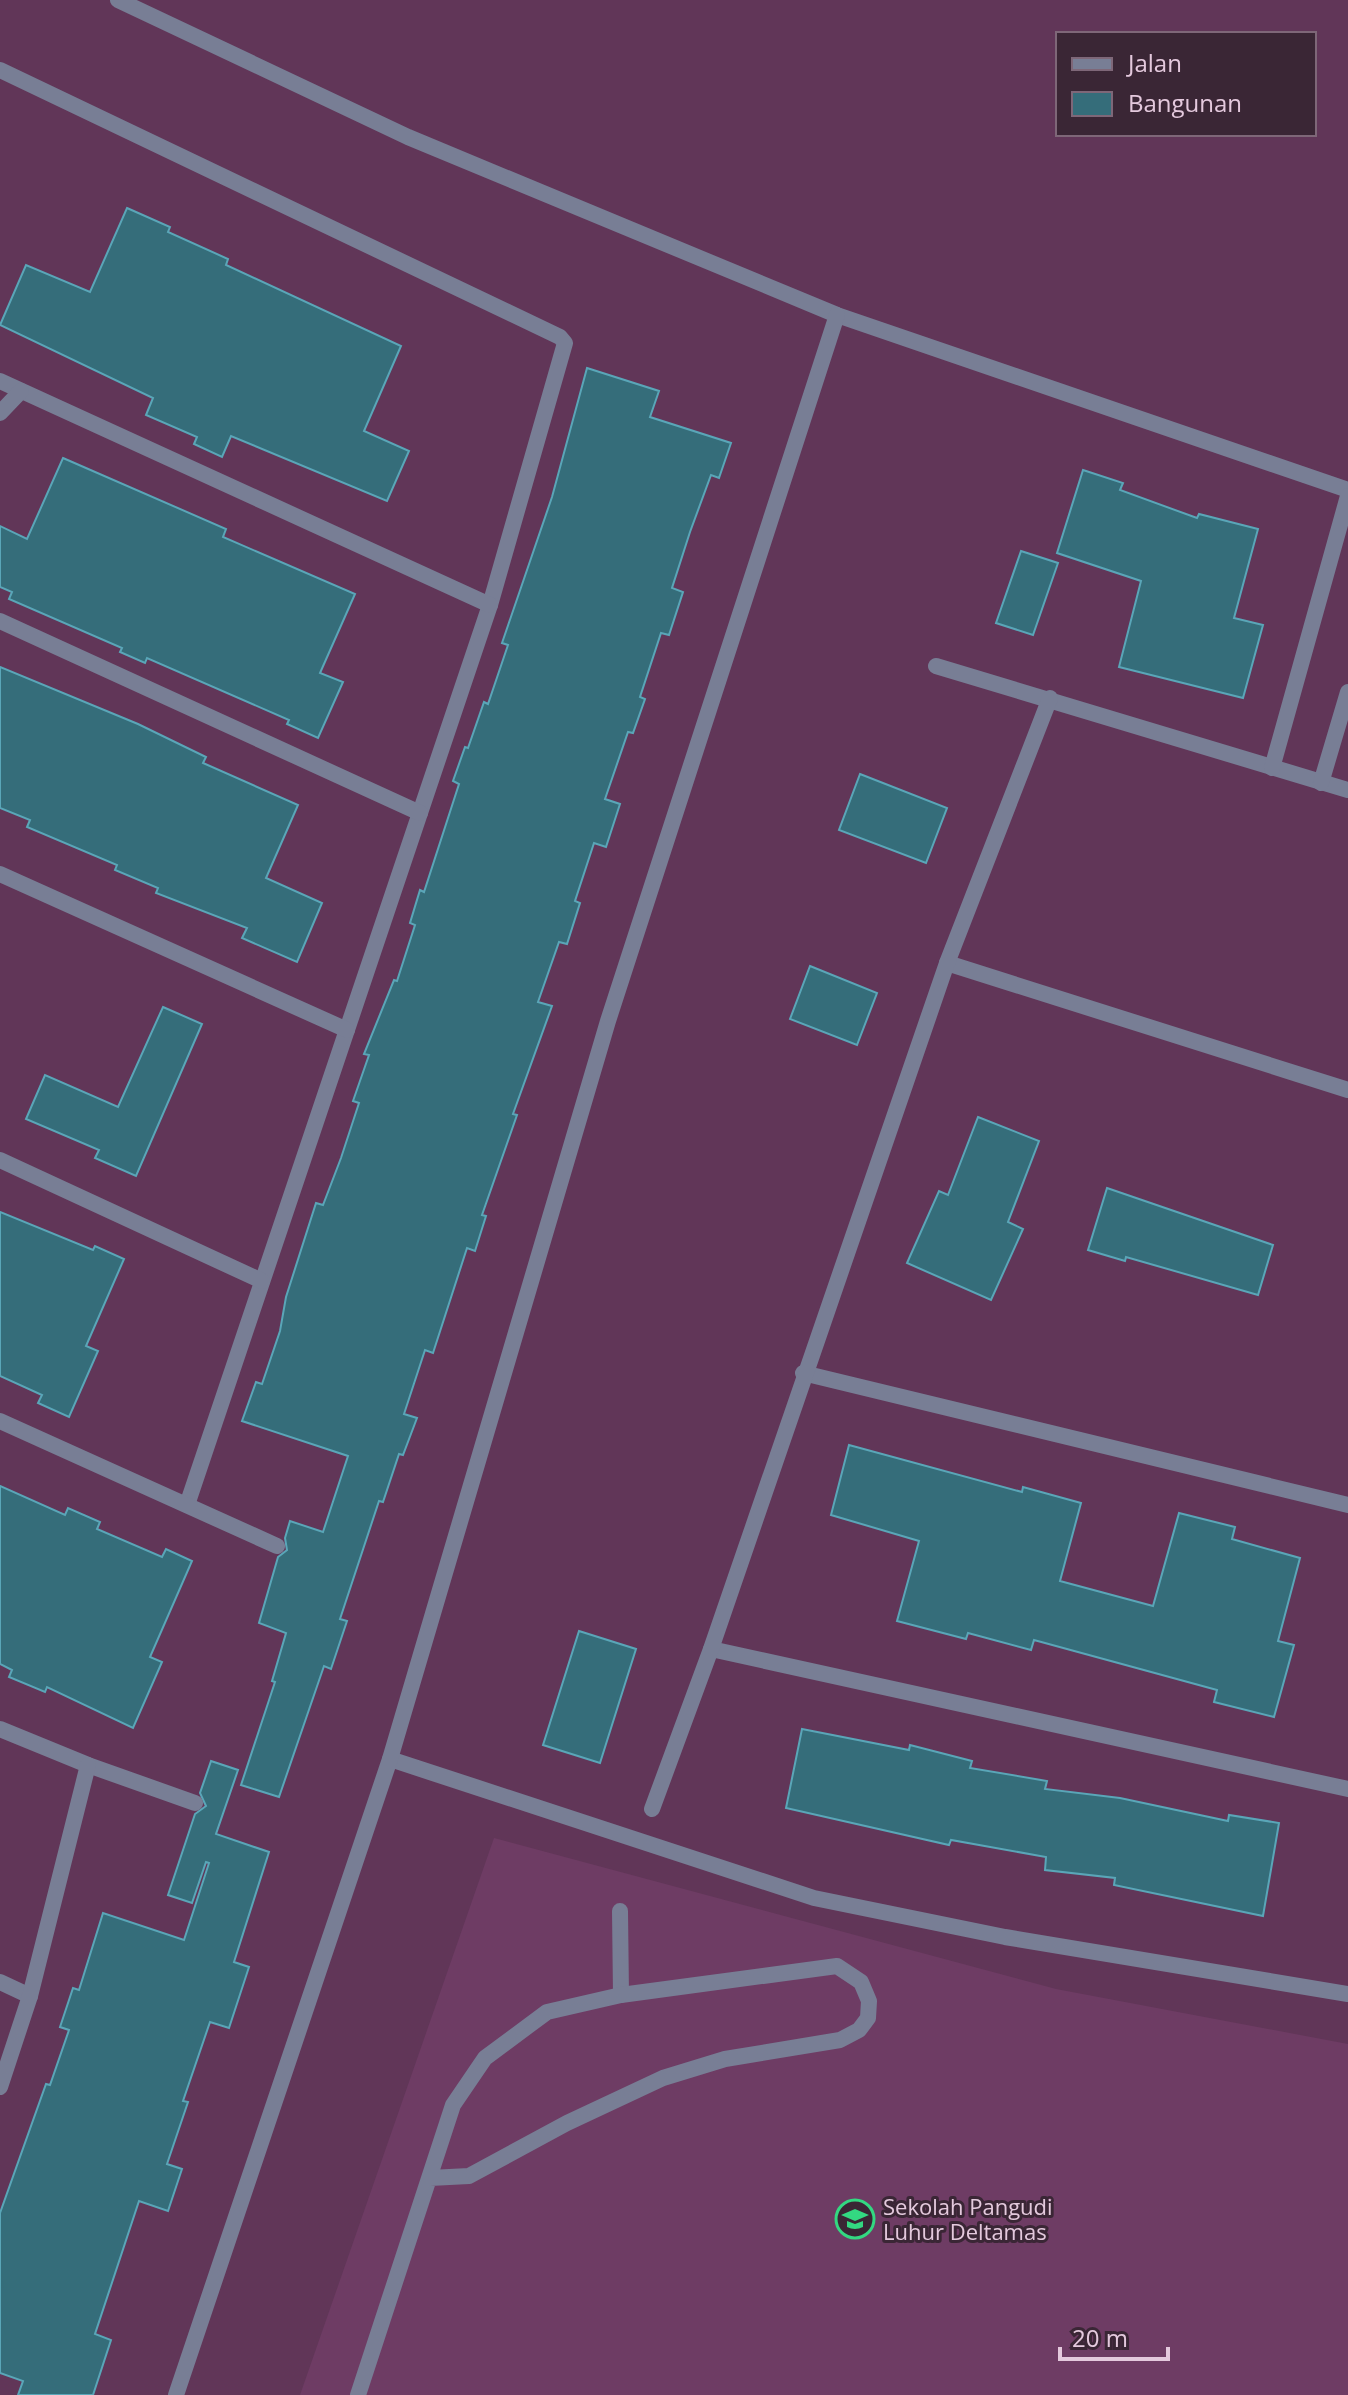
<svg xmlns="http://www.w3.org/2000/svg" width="1348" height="2395" font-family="'Open Sans',sans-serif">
<rect width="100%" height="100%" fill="#613658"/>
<path fill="#6e3c64" d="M494,1838L1056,1989L1348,2044V2395H300Z"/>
<g fill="#356d7a" stroke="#5aa6b8" stroke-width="2">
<path d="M127,208L170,227L168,232L228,259L226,265L401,346L364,431L409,451L387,501L231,436L222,457L194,444L197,437L146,415L153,398L0,325L26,265L90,292Z"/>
<path d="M587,368L659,391L650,417L731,443L719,478L711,475L690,532L672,588L683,592L669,635L661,633L640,697L645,699L633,733L628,732L605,799L620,804L606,847L594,843L575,901L580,903L567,944L559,942L538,1002L552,1006L513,1114L517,1115L482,1215L486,1216L475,1251L467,1248L433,1353L425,1350L404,1414L417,1418L403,1455L399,1454L383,1502L379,1501L340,1619L347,1621L331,1669L324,1666L279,1797L241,1785L275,1682L272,1681L286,1633L259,1623L278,1557L287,1550L285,1538L290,1521L323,1532L348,1456L242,1421L256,1382L262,1384L280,1331L286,1297L316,1203L323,1205L341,1158L359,1103L353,1101L369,1055L364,1054L394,980L397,981L415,925L410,923L420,890L424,892L459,784L453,781L465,747L468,748L484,702L488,704L508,645L502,643L552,497Z"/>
<path d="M63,458L226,529L223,537L355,594L320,673L343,682L318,738L287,724L289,720L147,658L145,663L120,652L122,648L9,599L12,592L0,587V526L27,539Z"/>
<path d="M1083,470L1123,483L1120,490L1197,518L1199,514L1258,529L1234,618L1263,625L1243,698L1119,667L1141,581L1057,553Z"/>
<path d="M1021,551L1058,563L1033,635L996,623Z"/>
<path d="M0,667L138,724L206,757L203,763L298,805L266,878L322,903L297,962L242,938L247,928L156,893L158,888L115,870L117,865L27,827L30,820L0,808Z"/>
<path d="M860,774L947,808L926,863L839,830Z"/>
<path d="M810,966L877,993L857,1045L790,1019Z"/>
<path d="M163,1007L202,1024L136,1176L95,1158L99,1150L26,1119L45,1075L118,1107Z"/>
<path d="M978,1117L1039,1141L1008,1222L1023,1229L991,1300L907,1263L939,1191L948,1195Z"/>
<path d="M1107,1188L1273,1245L1258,1295L1126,1257L1125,1261L1088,1250Z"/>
<path d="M0,1212L93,1250L95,1246L124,1259L86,1346L98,1351L69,1417L38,1403L42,1395L0,1376Z"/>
<path d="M849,1445L1022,1492L1023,1487L1081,1503L1060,1581L1153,1606L1179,1513L1235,1527L1232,1539L1300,1558L1278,1641L1294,1645L1274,1717L1214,1702L1217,1690L1034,1640L1031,1650L968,1633L966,1639L897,1621L919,1541L831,1515Z"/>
<path d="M0,1486L65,1515L68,1508L100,1522L97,1529L162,1557L166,1549L192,1561L150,1657L162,1662L133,1728L47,1687L45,1692L9,1677L12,1670L0,1664Z"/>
<path d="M579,1631L636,1649L600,1763L543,1745Z"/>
<path d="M802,1729L909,1750L910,1745L972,1761L970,1768L1047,1781L1045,1789L1120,1798L1228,1821L1229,1815L1279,1823L1263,1916L1114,1885L1115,1878L1045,1870L1046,1857L951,1840L949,1845L786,1808Z"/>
<path d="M211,1761L238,1770L216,1834L269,1852L234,1962L249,1967L229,2028L210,2022L183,2101L188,2102L167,2164L182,2169L168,2211L139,2201L95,2334L111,2340L93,2395H18L23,2381L0,2373V2213L46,2084L50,2085L69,2030L60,2027L73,1988L79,1990L103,1913L184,1940L209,1863L206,1862L192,1903L168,1895L195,1814L206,1806L200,1793Z"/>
</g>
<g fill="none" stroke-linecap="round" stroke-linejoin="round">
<g stroke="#787e95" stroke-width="16">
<path d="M620,1911L621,1995"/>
<path d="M358,2395L453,2105L485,2058L547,2012L621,1995L837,1966L861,1982L869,2001L868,2018L859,2030L840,2040L725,2059L663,2078L567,2123L469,2176L430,2178"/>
</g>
<g stroke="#787e95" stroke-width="16">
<path d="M118,0L408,137L837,315L1348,490"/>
<path d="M0,70L560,337L565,343L490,605L187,1505"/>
<path d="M0,381L490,605"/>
<path d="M0,413L21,391"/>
<path d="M0,621L420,813"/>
<path d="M936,666L1348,790"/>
<path d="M1272,768L1348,496"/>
<path d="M1321,783L1348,692"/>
<path d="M0,874L347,1030"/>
<path d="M947,963L1348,1090"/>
<path d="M0,1160L262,1281"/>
<path d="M803,1373L1348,1505"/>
<path d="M0,1421L277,1546"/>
<path d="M711,1649L1348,1789"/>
<path d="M0,1729L88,1765L195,1803"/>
<path d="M390,1759L814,1898L1005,1937L1348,1994"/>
<path d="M652,1809L711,1649L947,963L1050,698"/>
<path d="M0,1982L30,1996"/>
<path d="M0,2087L30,1996L88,1765"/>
<path d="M176,2395L390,1759L608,1021L837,315"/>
</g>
</g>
<defs>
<g id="school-ring" transform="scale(2)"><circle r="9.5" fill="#3a2635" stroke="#33d881" stroke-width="1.5"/><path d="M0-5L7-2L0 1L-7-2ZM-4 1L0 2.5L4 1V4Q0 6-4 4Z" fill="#33d881"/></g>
</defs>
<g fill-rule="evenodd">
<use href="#school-ring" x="855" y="2219"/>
</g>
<g text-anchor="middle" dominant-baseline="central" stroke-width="6" stroke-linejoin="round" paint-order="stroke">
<g font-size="22" fill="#e4c9dd" stroke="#3a2635" text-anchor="start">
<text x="883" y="2206">Sekolah Pangudi<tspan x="883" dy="25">Luhur Deltamas</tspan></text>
</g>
</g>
<rect x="1056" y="32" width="260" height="104" fill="#3a2635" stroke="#7e6778" stroke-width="2"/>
<rect x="1072" y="58" width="40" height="12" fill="#787e95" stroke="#7e6778" stroke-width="2"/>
<text x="1128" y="72" font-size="24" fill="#e4c9dd">Jalan</text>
<rect x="1072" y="92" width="40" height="24" fill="#356d7a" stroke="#7e6778" stroke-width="2"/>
<text x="1128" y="112" font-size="24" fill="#e4c9dd">Bangunan</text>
<path d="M1060 2347v12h108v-12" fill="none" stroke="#e4c9dd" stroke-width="4"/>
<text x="1072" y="2347" font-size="24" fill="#e4c9dd" stroke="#3a2635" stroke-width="6" paint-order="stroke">20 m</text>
</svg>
